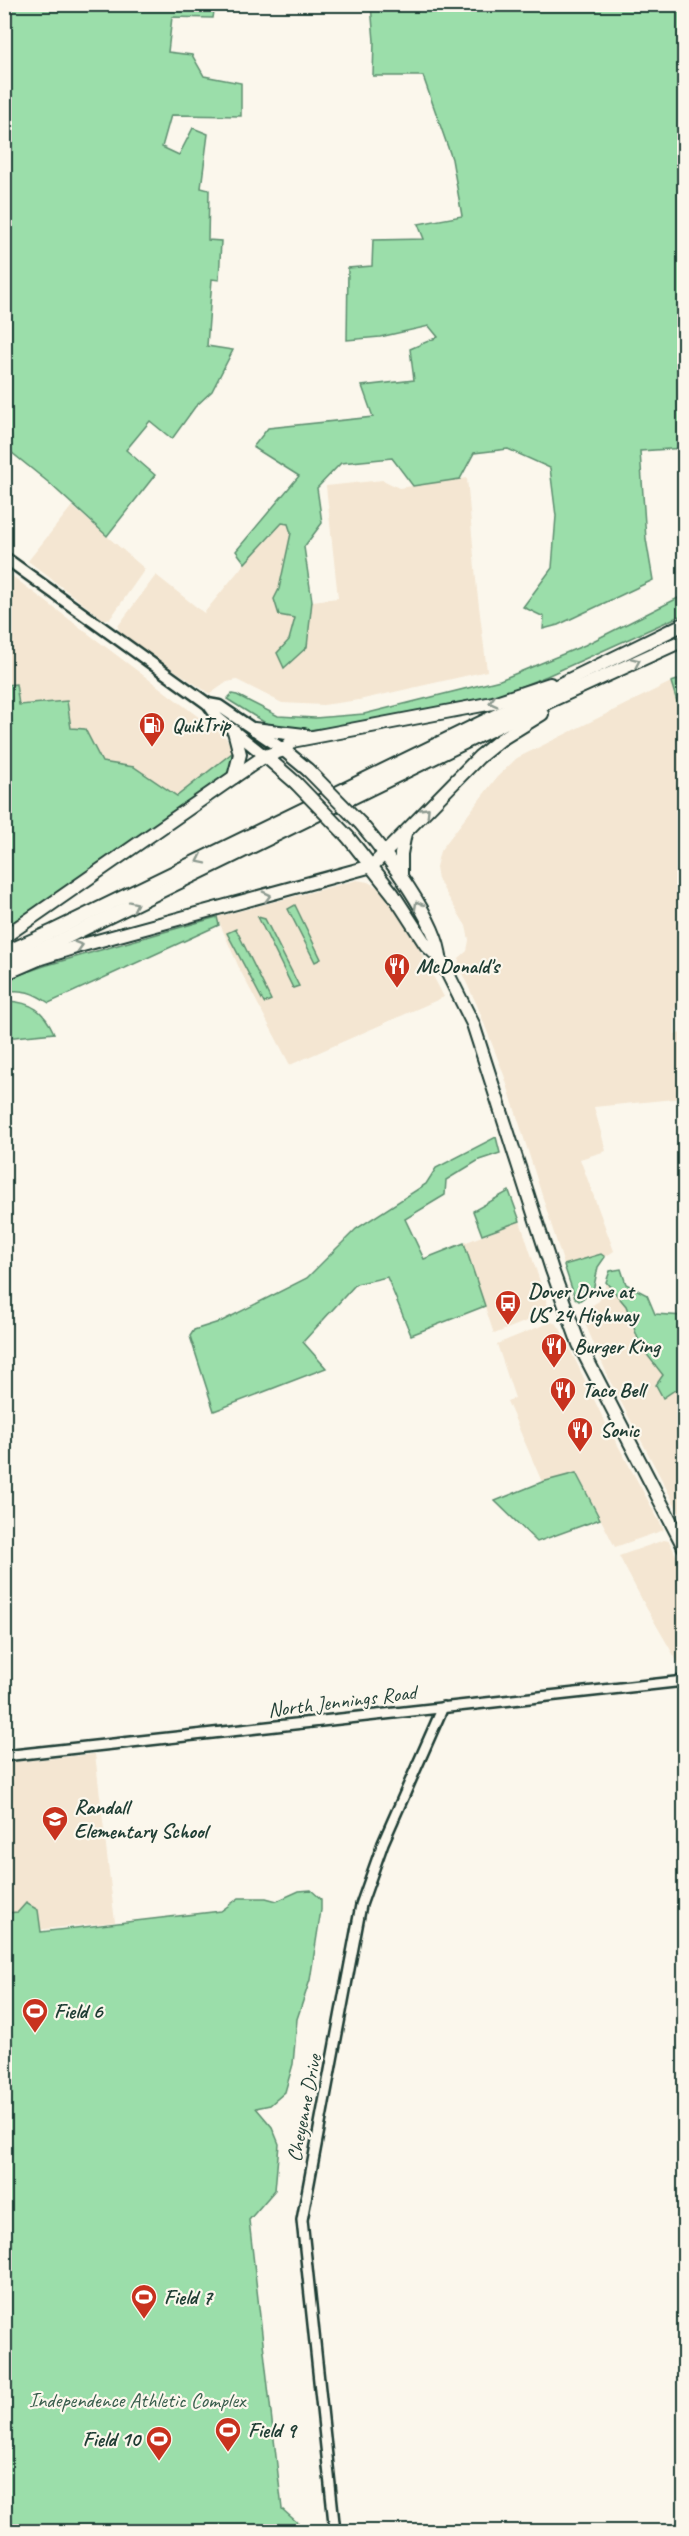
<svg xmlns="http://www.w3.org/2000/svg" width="689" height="2536" font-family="Caveat,sans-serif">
<rect width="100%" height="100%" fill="#fbf7ec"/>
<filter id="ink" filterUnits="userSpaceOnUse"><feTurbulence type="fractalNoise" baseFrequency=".0167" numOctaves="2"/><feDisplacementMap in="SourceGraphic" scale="12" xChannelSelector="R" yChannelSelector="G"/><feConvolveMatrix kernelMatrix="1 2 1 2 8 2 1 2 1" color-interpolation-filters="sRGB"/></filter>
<g filter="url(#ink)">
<g fill="#f4e6d2">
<path d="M467,478L477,590L487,671L359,700L323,705L282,703L237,680L227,682L210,694L119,633L118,626L156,575L204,613L245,563L282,523L288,524L291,533L279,589L274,599L295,618L289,640L277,653L285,668L307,647L312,601L338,598L326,486L383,480L399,488Z"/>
<path d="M72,506L145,569L110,619H103L28,561Z"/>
<path d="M4,570L225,737L231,745L232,753L177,796L134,767L102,763L85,729L71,728L19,706L16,684L5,685Z"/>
<path d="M671,682L679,708L684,764V1007L675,1008V1034L684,1033V1098L594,1107L606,1151L580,1159L614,1251L605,1257L601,1254L564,1265L504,1075L477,1005L458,965L459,958L467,951L469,940L466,926L444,890L438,879L436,867L440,851L497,777L517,758Z"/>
<path d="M357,880L368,882L380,889L412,935L444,997L290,1065L240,970L217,917Z"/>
<path d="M520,1221L549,1309L547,1313L494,1334L464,1243Z"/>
<path d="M606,1282L626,1306L641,1347L663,1375V1397L675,1390L684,1395V1522L611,1383L583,1319V1311L599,1301L604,1293Z"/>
<path d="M551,1322L557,1324L561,1330L601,1414L664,1530L615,1547L577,1473L542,1482L507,1401L515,1398L497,1344Z"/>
<path d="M664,1540L669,1541L684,1571V1673L647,1609L619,1556Z"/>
<path d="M95,1754L115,1922L5,1933V1763Z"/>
</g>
<g fill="#9bdeaa" stroke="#5d8e6f" stroke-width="1.5">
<path d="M5,4L215,5L213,18L172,17L168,52L192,55L204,76L241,83V116L171,115L162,147L179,155L193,128L208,134L201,188L209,190L208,240L221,241L219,280L212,279L207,346L233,350L212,391L195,407L172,439L150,421L126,450L155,475L107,536L48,482L11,452L5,442Z"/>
<path d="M371,5H684V256L682,257L684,280V448L640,451L646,539L653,580L558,625L543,629L544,617L523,607L552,568L556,516L550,468L508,449L474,453L460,479L413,486L392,458L341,463L317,488L322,523L304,547L312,601L307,647L284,668L277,653L289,640L295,618L279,615L274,599L279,589L291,533L288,524L282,523L245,563L236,551L299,476L253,447L268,428L373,417L362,386L414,380L410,349L438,337L429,326L380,337L347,340L348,268L372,266L373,240L424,239L418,224L462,216L452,159L423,76H373L374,41Z"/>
<path d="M684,595V614L547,676L494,697L362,723L309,730L288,729L267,724L227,699L232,694L237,695L278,716L315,718L364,714L500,680L585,645Z"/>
<path d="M684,678V764L679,708L671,682Z"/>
<path d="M16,684L19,705L67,701L71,728L85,729L102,762L134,767L177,796L232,753V770L223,778L5,930V685Z"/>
<path d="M295,905L321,959L315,962L288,909Z"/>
<path d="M217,917L219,925L49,1003C34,993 22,988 5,992L4,980L44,966Z"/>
<path d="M258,917L265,919L299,986L293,988Z"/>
<path d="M236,929L271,1000L264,1003L227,933Z"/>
<path d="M7,1001C32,1002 44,1011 54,1033L5,1038V1002Z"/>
<path d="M496,1137L500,1153L479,1160L446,1180L445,1195L405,1219L424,1259L464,1243L485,1306L411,1335L387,1277L356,1284L303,1342L326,1368L214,1411L190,1336L194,1330L222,1321L307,1278L356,1229L426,1184L436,1168Z"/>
<path d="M509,1191L520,1221L482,1235L473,1211Z"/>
<path d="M601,1254L605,1257L598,1267L593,1291L579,1301L575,1298L564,1265Z"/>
<path d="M621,1269L626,1284L647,1295L655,1314L684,1316V1395L675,1390L663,1398L656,1385L663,1375L641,1347L626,1306L606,1282L610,1271Z"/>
<path d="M576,1473L600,1519L537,1542L495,1501L542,1482Z"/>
<path d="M311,1890L321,1899V1910L310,1980L297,2019L293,2064L285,2092L270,2105L256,2108L272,2127L279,2144L275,2190L249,2220L282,2509L300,2525L298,2531H5V1913L18,1912L26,1903L38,1910L41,1932L221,1911L239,1898H266L277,1901L299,1891Z"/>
</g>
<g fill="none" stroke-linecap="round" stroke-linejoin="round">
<g stroke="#1f3d34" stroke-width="14">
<g id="secondary">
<path d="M4,1756L684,1681"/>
<path d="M335,2532L302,2220L361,1905L383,1843L443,1707"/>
</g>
</g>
<g stroke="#1f3d34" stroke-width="15">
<g id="primary">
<path d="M4,557L208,704L218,718L265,756"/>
<path d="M208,704L219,706L284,750"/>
</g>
</g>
<g stroke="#1f3d34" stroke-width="16">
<g id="highway">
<path d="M254,729L304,735"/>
<path d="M284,750L308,770"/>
<path d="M265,756L296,783"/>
<path d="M234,777L240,754L234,731"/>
<path d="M361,824C385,852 438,922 440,958"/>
<path d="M348,837L393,894L426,945L440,958L473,1024L552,1270L579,1344L684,1547"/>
<path d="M401,876V854L405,833"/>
<path d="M4,937L234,777L265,756L284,750L292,741L493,703L550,684"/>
<path d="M4,953L53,931L684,624"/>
<path d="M4,965L61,940L548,702L684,640"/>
<path d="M4,974L41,958L79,946L372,866L479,757L500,740L542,714"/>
</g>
</g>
<use href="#secondary" stroke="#fbf7ec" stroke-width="9"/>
<use href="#primary" stroke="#fbf7ec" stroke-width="10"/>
<use href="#highway" stroke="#fbf7ec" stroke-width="12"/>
<g stroke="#1f3d34" stroke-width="16" stroke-linecap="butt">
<g id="highway-bridge">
<path d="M308,770L361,824"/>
<path d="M296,783L348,837"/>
</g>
</g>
<use href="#highway-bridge" stroke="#fbf7ec" stroke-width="12"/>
</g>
<defs><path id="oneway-chevron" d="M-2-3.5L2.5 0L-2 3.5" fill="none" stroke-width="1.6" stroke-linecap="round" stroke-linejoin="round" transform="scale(1.5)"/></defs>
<g stroke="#8d9a90">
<use href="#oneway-chevron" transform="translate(636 662) rotate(-24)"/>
<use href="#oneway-chevron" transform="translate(493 702) rotate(165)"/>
<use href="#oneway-chevron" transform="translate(426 811) rotate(-46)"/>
<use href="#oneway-chevron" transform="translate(201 860) rotate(154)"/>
<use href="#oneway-chevron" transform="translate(267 896) rotate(-15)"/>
<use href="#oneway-chevron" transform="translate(134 905) rotate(-26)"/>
<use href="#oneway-chevron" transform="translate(418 905) rotate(-119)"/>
<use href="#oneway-chevron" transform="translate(79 946) rotate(-16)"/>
</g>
</g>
<defs>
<g id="fuel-pin" transform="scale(1.35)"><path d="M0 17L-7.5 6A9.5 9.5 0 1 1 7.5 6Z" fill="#c8321e" stroke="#fbf7ec"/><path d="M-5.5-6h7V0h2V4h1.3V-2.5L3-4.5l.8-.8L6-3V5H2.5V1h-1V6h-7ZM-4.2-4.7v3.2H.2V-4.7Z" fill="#fff"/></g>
<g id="restaurant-pin" transform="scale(1.35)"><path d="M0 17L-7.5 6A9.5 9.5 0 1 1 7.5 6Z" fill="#c8321e" stroke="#fbf7ec"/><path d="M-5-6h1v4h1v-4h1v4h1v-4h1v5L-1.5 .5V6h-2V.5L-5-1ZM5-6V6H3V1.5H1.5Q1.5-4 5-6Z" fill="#fff"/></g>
<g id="bus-pin" transform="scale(1.35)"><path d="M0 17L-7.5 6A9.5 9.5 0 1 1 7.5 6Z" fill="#c8321e" stroke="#fbf7ec"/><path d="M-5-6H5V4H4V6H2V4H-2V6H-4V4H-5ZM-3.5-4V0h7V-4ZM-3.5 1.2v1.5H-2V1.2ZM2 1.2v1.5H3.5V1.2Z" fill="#fff"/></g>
<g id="school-pin" transform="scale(1.35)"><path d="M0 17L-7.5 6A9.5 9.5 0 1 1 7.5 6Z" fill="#c8321e" stroke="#fbf7ec"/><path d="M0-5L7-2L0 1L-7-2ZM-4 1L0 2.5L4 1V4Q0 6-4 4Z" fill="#fff"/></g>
<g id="stadium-pin" transform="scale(1.35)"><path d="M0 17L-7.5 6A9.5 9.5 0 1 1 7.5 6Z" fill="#c8321e" stroke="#fbf7ec"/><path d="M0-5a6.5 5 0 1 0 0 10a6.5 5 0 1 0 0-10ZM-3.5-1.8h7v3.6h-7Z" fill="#fff"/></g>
</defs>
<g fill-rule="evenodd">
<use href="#fuel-pin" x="152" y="725"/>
<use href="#restaurant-pin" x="397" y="966"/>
<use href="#bus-pin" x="508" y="1303"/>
<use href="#restaurant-pin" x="554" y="1346"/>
<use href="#restaurant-pin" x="563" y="1390"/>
<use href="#restaurant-pin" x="580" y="1430"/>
<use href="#school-pin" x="55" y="1819"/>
<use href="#stadium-pin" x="35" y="2011"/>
<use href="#stadium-pin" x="144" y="2297"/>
<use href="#stadium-pin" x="228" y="2430"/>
<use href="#stadium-pin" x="159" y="2439"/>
</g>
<g text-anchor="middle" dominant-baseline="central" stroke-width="4.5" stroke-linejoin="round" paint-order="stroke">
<g font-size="21" font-weight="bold" fill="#1f3d34" stroke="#fbf7ec" text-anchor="start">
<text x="172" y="725">QuikTrip</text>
<text x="416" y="966">McDonald's</text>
<text x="528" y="1291">Dover Drive at<tspan x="528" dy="24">US 24 Highway</tspan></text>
<text x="574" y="1346">Burger King</text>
<text x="582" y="1390">Taco Bell</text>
<text x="600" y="1430">Sonic</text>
<text x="74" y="1807">Randall<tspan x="74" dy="24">Elementary School</tspan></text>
<text x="54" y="2011">Field 6</text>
<text x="164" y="2297">Field 7</text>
<text x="248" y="2430">Field 9</text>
<text x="140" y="2439" text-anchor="end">Field 10</text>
</g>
<g font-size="21" fill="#1f3d34" stroke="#fbf7ec">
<text transform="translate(342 1701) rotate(-7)">North Jennings Road</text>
<text transform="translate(304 2108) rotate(-79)">Cheyenne Drive</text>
</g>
<g font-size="21" fill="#385d4c" stroke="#fbf7ec">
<text x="137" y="2400">Independence Athletic Complex</text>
</g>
</g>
<rect width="689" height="2536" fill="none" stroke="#fbf7ec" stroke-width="24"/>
<rect x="12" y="12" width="665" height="2512" fill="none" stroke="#1f3d34" stroke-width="2" filter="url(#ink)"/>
</svg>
